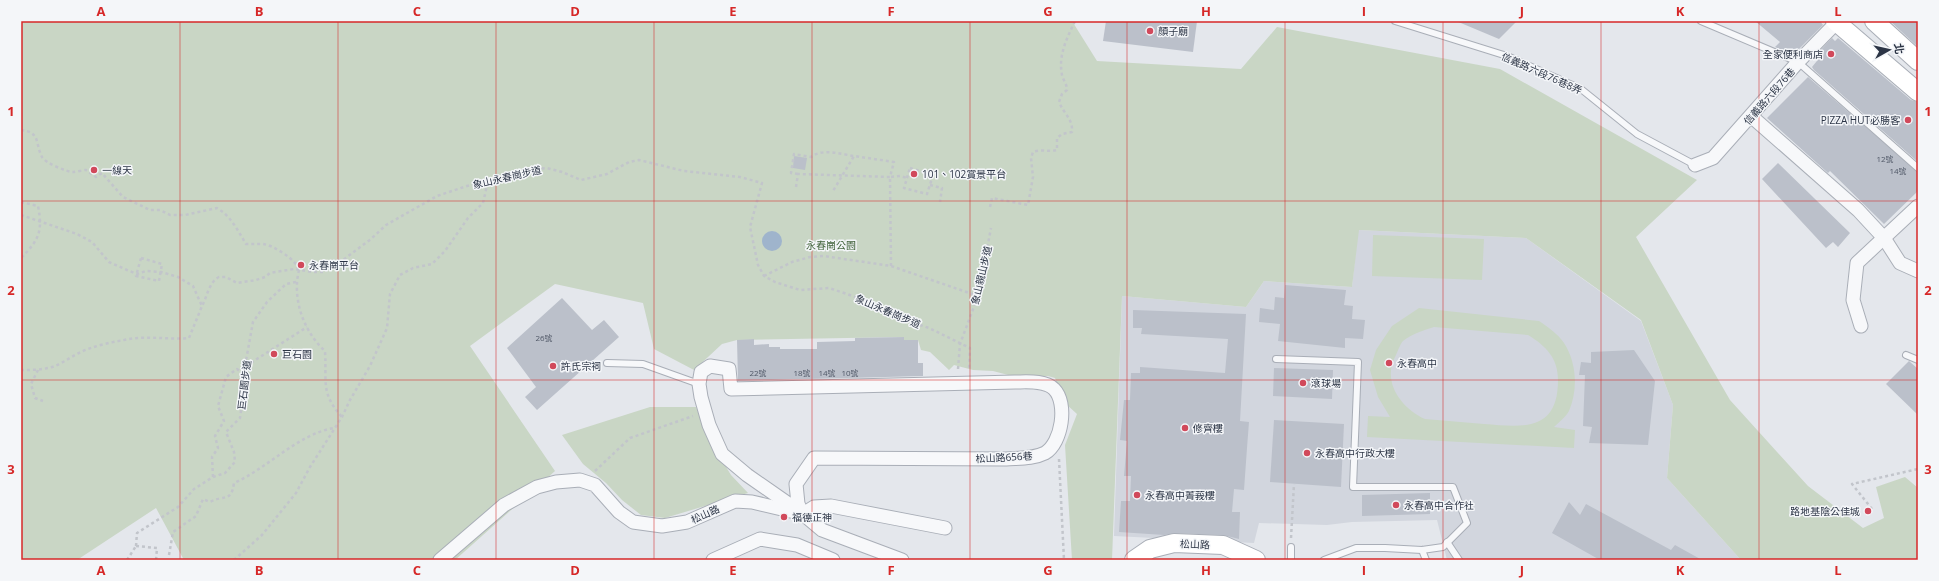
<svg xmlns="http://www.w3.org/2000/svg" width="1939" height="581" font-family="'Open Sans','Noto Sans TC',sans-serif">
<rect width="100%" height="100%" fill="#e4e7ec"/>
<path fill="#d2d6de" d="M1358,230L1526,238L1641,321L1673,405L1667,478L1741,560H1447L1437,520L1352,522L1327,525L1259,523L1254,543L1114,536L1122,296L1246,307L1264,281L1352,287Z"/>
<g fill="#c9d6c5" fill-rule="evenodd">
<path d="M21,21H1072L1097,61L1241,69L1277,27L1500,69L1697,180L1636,237L1730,400L1808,486L1863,528L1884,518L1876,487L1905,477L1918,488V560H1741L1667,478L1673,405L1641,320L1526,238L1359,230L1352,287L1264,281L1246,307L1122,296L1112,560H1072L1065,445L1077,414L1066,404L1055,378L1048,376H1012L993,371L973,370L954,365L949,370L930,352L921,350L918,340H904V337L737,340L722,344L694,370L654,349L643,303L555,284L470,346L555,471L455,560H184L156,508L77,560H21Z"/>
<path d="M1373,235L1484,239L1482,280L1372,276Z"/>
<path d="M1419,308L1539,321C1548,327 1558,334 1564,343C1577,363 1578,390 1569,411C1565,418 1559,422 1554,427L1575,430L1574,448L1367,437L1368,416L1390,417L1378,397L1370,370L1376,350L1392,326ZM1434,327L1528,335C1546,346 1558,358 1558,380C1558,432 1523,427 1484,424C1464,422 1445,421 1425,419C1401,408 1381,381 1396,355C1398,351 1400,344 1403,341C1412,334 1424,330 1434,327Z"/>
<path d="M650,407H696L708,438L731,475L748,493L665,518L641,515L622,500L606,483L583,464L562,435Z"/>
</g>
<circle fill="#9fb4cc" cx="772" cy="241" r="10"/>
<g fill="#bbc0ca">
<path d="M1106,21H1197L1193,52L1103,41Z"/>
<path d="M1456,21H1517L1499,39Z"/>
<path d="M1755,21H1820L1823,25L1793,55L1775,47L1780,42Z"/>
<path d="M1890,21H1918V47Z"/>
<path d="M1832,38L1835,41L1838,38L1911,100L1918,102V162L1814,70L1812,67L1821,56H1815Z"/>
<path d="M1808,77L1918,172V191L1884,224L1830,171L1828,173L1767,118Z"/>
<path d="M794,156L807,158L805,170L793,168Z"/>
<path d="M1778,163L1850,233L1838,247L1833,242L1826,248L1762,179Z"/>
<path d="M1285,285L1346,290L1344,305L1353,306L1352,319L1365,320L1363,339L1345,338V348L1278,341L1280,324L1259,322L1260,308L1274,310L1275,297L1284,298Z"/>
<path d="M562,298L592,330L604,320L619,337L537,410L525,397L536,387L507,348Z"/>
<path d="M1133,310L1246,314L1240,421L1249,422L1247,448L1244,490L1234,489L1232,512H1240L1239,539L1223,535L1174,533L1164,535L1119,532L1121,501H1130L1131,476H1124L1127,441L1120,440L1124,400H1130L1131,373H1140V367L1225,373L1228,339L1141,334L1142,328H1133Z"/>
<path d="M904,337V340H918V363H923V376L738,381L737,340L754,339V345L769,344V347H780V349H817V342L855,341V338Z"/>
<path d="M1634,350L1655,381L1648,445L1589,443L1592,427L1583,426L1585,375H1579L1581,362L1591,363V352Z"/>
<path d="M1909,361L1918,369V415L1886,384Z"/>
<path d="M1274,368L1333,370L1332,399L1273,396Z"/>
<path d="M1274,420L1344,424L1341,487L1270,482Z"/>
<path d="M1430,493V514L1362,516V495Z"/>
<path d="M1569,502L1580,515L1586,504L1671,550L1675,545L1702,560H1600L1552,533Z"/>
</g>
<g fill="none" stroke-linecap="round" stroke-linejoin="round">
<g stroke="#a9aeb7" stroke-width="8">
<g id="lane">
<path d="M1395,21L1507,56L1581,89L1637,134L1695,165"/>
<path d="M1701,21L1798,62L1918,168"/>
<path d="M1906,355L1918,360"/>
<path d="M1276,359L1358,362L1353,487H1453L1467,523L1443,547L1422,550L1385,548H1356L1324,560"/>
<path d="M607,363L643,364L699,384"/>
<path d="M1447,542L1459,560"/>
<path d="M1422,550L1426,560"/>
<path d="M1291,560V547"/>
</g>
</g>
<g stroke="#a9aeb7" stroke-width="15">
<g id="street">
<path d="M1751,116L1858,210L1884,238L1900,263L1918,271"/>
<path d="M1695,165L1713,158L1798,62L1838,21"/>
<path d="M1861,326L1853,300L1857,263L1918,206"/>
<path d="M710,366L729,369L731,389L1015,382C1026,382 1045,380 1054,389C1068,403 1062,443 1045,453C1033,459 1019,458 1006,459L814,458L796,484L798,504L803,514L747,475L722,454L709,425L701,397L699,384L701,372Z"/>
<path d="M803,514L814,507L831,506L945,528"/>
<path d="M440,560L504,505L537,487L556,482L580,480L595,485L619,512L633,522L662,526L687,522L735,501L752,502L803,514L822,530L902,560"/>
<path d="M713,560L760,539L797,545L833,560"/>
</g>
</g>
<g stroke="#a9aeb7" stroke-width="20">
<g id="secondary">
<path d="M1835,21L1918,92"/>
<path d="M1874,21L1918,61"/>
<path d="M1134,560L1150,549L1174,543L1223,545L1256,560"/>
</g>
</g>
<g stroke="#c2c5cb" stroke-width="2.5" stroke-dasharray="3 3" stroke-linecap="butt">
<path d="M21,130C41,132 35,144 42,157C45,163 67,172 73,172C77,172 82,170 86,170L96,177L102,173L123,197L150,210H160L170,215H185L217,208C231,216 238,231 246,244C252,244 257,244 263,244C273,245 297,260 299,270"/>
<path d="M910,168L933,175L927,194L904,188Z"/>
<path d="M798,174L791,173L794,154L811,157C823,148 840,154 854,156"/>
<path d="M930,185L942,188L940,202"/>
<path d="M796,187L798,174L890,177L894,162L854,156L833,191"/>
<path d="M21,202L38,206C43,231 39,240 21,258"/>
<path d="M990,207L992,198L1028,205L1033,177L1031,158L1033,152C1040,149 1049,152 1057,150V138L1062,134L1072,132C1073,119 1064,114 1059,102L1062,94L1067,90C1067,84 1063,80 1062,75C1058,55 1067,38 1075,21"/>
<path d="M21,215L77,234L92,242L109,262L127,270L137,274L146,271L161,272L178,277L193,286L202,306C207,297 209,282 219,277H226L237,283L256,280L265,277L270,273L294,269L312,272H325L332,261L343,260L371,239L386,225L437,196L467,186L512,177L533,169L547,168L562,172L581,180L607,174L629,162L639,160L684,171L740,177L762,183L750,227L758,265L764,276L775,282L800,290L829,288L847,294L879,306L905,320L929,328L970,348L969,370"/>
<path d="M141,258L162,264L159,281L136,276Z"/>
<path d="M891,266L890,177L900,176L907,178"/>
<path d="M299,270C292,298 303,331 325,351C327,381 320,393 342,417"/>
<path d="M764,276L792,262L810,257L824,256L891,266L978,296"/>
<path d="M246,366L307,327"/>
<path d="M958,369L960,344L978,296L991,228"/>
<path d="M21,370C32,370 44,370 55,366C65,362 76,353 88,349C99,345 112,342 124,340C145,335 167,340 189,338L202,306"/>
<path d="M38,370L31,384L35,398L43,401"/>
<path d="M1059,459L1064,560"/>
<path d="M595,471L630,438L693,416"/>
<path d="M213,477L212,457L218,448L215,436L224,421L218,406L226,377L237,369L246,376"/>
<path d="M1872,509L1852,484L1918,469"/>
<path d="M1291,538L1294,484"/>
<path d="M136,546L137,533L178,507L194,489L213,477L225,473L235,462L234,452L226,432L240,418L246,376L245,366L253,322L267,302L286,284L296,282"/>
<path d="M136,546L157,548L156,560"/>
<path d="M169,555L173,532L196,516L203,499L210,502C225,494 231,503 234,483C268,468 298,434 334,428"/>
<path d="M127,560L136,546"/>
<path d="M234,560L262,535L296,493L310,467L342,417L350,400L370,366L387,328L390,294L400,275L413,268L432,264L445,251L468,218L483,203L488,181"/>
</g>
<use href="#lane" stroke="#f7f8fa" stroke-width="6"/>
<use href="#street" stroke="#f7f8fa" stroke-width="13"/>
<use href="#secondary" stroke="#fff" stroke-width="18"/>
</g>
<path fill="none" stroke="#d62828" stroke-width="1" stroke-opacity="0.55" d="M180,21V560M338,21V560M496,21V560M654,21V560M812,21V560M970,21V560M1127,21V560M1285,21V560M1443,21V560M1601,21V560M1759,21V560M21,201H1918M21,380H1918"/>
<g fill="#d1495b" stroke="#f4f6f9" stroke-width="1.5">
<circle cx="1150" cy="31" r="4"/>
<circle cx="1831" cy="54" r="4"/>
<circle cx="1908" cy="120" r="4"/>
<circle cx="94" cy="170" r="4"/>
<circle cx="914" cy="174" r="4"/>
<circle cx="301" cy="265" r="4"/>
<circle cx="274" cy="354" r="4"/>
<circle cx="1389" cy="363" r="4"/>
<circle cx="553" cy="366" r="4"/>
<circle cx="1303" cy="383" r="4"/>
<circle cx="1185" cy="428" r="4"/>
<circle cx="1307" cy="453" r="4"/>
<circle cx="1137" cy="495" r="4"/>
<circle cx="1396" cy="505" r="4"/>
<circle cx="1868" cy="511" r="4"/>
<circle cx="784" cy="517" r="4"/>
</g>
<g text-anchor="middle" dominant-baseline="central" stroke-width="3" stroke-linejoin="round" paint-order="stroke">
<g font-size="8" fill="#4f5766">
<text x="1885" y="158">12號</text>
<text x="1898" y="170">14號</text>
<text x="544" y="337">26號</text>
<text x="758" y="372">22號</text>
<text x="802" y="372">18號</text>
<text x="827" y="372">14號</text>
<text x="850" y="372">10號</text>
</g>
<g font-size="10" fill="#2b3445" stroke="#f4f6f9" text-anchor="start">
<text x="1158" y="31">顏子廟</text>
<text x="1823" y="54" text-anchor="end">全家便利商店</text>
<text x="1900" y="120" text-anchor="end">PIZZA HUT必勝客</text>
<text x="102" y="170">一線天</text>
<text x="922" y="174">101、102賞景平台</text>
<text x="309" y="265">永春崗平台</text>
<text x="282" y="354">巨石園</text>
<text x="1397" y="363">永春高中</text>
<text x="561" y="366">許氏宗祠</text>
<text x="1311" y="383">滾球場</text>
<text x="1193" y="428">修齊樓</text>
<text x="1315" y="453">永春高中行政大樓</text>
<text x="1145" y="495">永春高中菁莪樓</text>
<text x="1404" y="505">永春高中合作社</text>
<text x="1860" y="511" text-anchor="end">路地基陰公佳城</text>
<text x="792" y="517">福德正神</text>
</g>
<g font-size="10" fill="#2b3445" stroke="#f4f6f9">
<text transform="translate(1542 73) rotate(24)">信義路六段76巷8弄</text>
<text transform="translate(1769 96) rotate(-49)">信義路六段76巷</text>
<text transform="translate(507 177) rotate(-13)">象山永春崗步道</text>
<text transform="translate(981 275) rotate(-77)">象山親山步道</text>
<text transform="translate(888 311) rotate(23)">象山永春崗步道</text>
<text transform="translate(244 385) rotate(-83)">巨石園步道</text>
<text transform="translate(1004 457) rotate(-3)">松山路656巷</text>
<text transform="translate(705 514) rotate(-24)">松山路</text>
<text transform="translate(1195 544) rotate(2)">松山路</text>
</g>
<g font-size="10" fill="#3f6138" stroke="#f4f6f9">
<text x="831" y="245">永春崗公園</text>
</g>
</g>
<rect width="1939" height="581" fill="none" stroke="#f4f6f9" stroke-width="44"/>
<g transform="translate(1889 50) rotate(82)" stroke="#f4f6f9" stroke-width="3" paint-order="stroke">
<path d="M0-3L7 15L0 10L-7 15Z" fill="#2b3445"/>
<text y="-6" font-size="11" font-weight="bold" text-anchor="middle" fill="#2b3445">北</text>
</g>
<rect x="22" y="22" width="1895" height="537" fill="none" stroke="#d62828" stroke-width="1.5"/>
<g font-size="13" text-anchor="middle" font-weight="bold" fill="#d62828">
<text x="101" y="16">A</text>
<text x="259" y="16">B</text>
<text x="417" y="16">C</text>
<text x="575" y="16">D</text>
<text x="733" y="16">E</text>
<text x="891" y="16">F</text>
<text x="1048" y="16">G</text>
<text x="1206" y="16">H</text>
<text x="1364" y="16">I</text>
<text x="1522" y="16">J</text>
<text x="1680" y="16">K</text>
<text x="1838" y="16">L</text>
<text x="11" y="116">1</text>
<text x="1928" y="116">1</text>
<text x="11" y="295">2</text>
<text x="1928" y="295">2</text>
<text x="11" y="474">3</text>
<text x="1928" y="474">3</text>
<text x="101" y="575">A</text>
<text x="259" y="575">B</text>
<text x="417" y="575">C</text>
<text x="575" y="575">D</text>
<text x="733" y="575">E</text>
<text x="891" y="575">F</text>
<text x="1048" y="575">G</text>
<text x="1206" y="575">H</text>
<text x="1364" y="575">I</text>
<text x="1522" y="575">J</text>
<text x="1680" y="575">K</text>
<text x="1838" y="575">L</text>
</g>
</svg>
